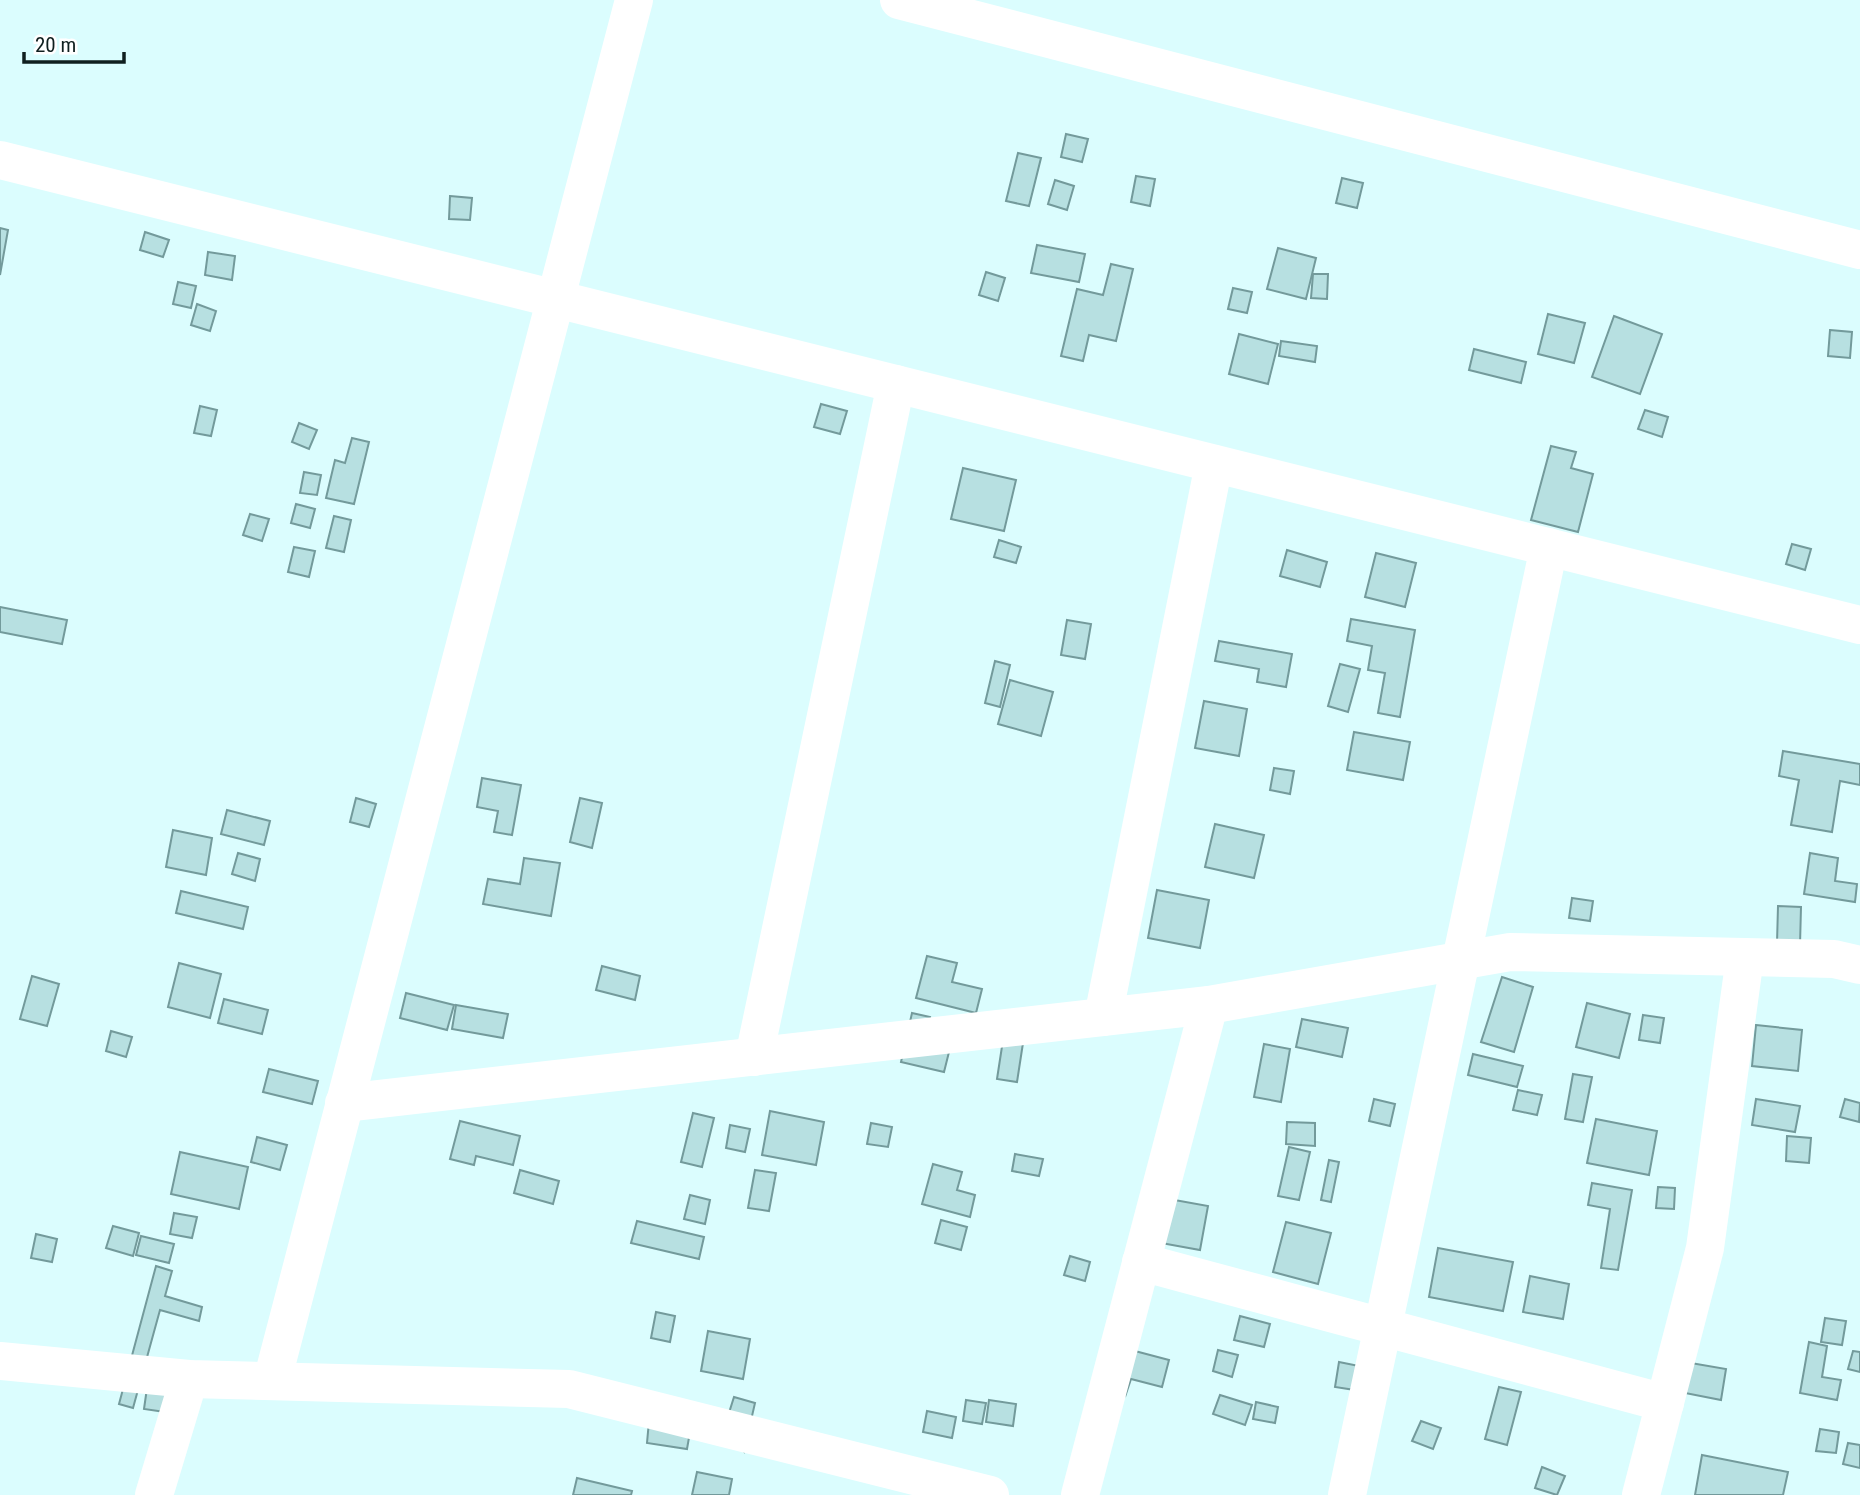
<svg xmlns="http://www.w3.org/2000/svg" width="1860" height="1495" font-family="'Roboto Condensed',sans-serif">
<rect width="100%" height="100%" fill="#dbfdfe"/>
<g fill="#b7e0e1" stroke="#739a9b" stroke-width="2">
<path d="M1066,134L1088,139L1082,162L1061,157Z"/>
<path d="M1018,153L1041,158L1029,206L1006,201Z"/>
<path d="M1136,176L1155,179L1150,206L1131,202Z"/>
<path d="M1342,178L1363,183L1357,208L1336,203Z"/>
<path d="M1055,180L1074,186L1067,210L1048,204Z"/>
<path d="M450,196L472,198L470,220L449,219Z"/>
<path d="M0,228L8,230L0,275Z"/>
<path d="M145,232L169,240L163,257L140,250Z"/>
<path d="M1037,245L1085,254L1079,282L1031,273Z"/>
<path d="M1278,248L1316,258L1306,299L1267,289Z"/>
<path d="M208,252L235,256L232,280L205,275Z"/>
<path d="M1111,264L1133,269L1116,341L1089,335L1083,361L1061,356L1077,289L1103,295Z"/>
<path d="M986,272L1005,278L998,301L979,295Z"/>
<path d="M1313,274H1328L1327,299L1311,298Z"/>
<path d="M178,282L196,286L191,308L173,304Z"/>
<path d="M1233,288L1252,292L1247,313L1228,309Z"/>
<path d="M197,304L216,311L210,331L191,325Z"/>
<path d="M1548,314L1585,323L1574,363L1538,354Z"/>
<path d="M1614,316L1662,334L1640,394L1592,377Z"/>
<path d="M1830,330L1852,332L1850,358L1828,356Z"/>
<path d="M1239,334L1278,344L1268,384L1229,374Z"/>
<path d="M1281,341L1317,346L1315,362L1279,356Z"/>
<path d="M1474,349L1526,362L1521,383L1469,370Z"/>
<path d="M821,404L847,411L840,434L814,427Z"/>
<path d="M200,406L217,410L211,436L194,433Z"/>
<path d="M1645,410L1668,417L1662,437L1638,429Z"/>
<path d="M299,423L317,430L309,449L292,442Z"/>
<path d="M352,438L369,442L354,504L326,498L335,460L345,463Z"/>
<path d="M1551,446L1576,452L1571,468L1593,474L1578,532L1531,520Z"/>
<path d="M963,468L1016,480L1004,531L951,519Z"/>
<path d="M304,472L321,475L317,495L300,493Z"/>
<path d="M296,504L315,509L310,528L291,523Z"/>
<path d="M250,514L269,519L262,541L243,535Z"/>
<path d="M334,516L351,520L344,552L326,548Z"/>
<path d="M999,540L1021,547L1016,563L994,557Z"/>
<path d="M1792,544L1811,549L1805,570L1786,564Z"/>
<path d="M294,547L315,551L309,577L288,572Z"/>
<path d="M1287,550L1327,562L1320,587L1280,576Z"/>
<path d="M1376,553L1416,563L1405,607L1365,597Z"/>
<path d="M0,607L67,620L62,644L0,632Z"/>
<path d="M1351,619L1415,630L1400,717L1378,713L1385,673L1368,670L1372,646L1347,641Z"/>
<path d="M1067,620L1091,624L1085,659L1061,655Z"/>
<path d="M1219,641L1292,654L1286,687L1257,682L1259,669L1215,661Z"/>
<path d="M995,661L1010,665L1000,707L985,703Z"/>
<path d="M1340,664L1360,669L1348,712L1328,706Z"/>
<path d="M1010,680L1053,692L1041,736L998,724Z"/>
<path d="M1204,701L1247,709L1239,756L1195,748Z"/>
<path d="M1354,732L1410,742L1403,780L1347,770Z"/>
<path d="M1783,751L1860,764V785L1840,781L1832,832L1791,825L1799,780L1779,776Z"/>
<path d="M1274,768L1294,771L1290,794L1270,790Z"/>
<path d="M482,778L521,785L512,835L494,832L498,811L477,807Z"/>
<path d="M356,798L376,804L369,827L350,822Z"/>
<path d="M580,798L602,803L592,848L570,842Z"/>
<path d="M227,810L270,821L264,845L221,834Z"/>
<path d="M1215,824L1264,835L1254,878L1205,867Z"/>
<path d="M173,830L212,838L206,875L166,867Z"/>
<path d="M238,853L260,859L255,881L232,874Z"/>
<path d="M1810,853L1838,858L1835,881L1857,884L1855,902L1804,894Z"/>
<path d="M524,858L560,863L551,916L483,904L488,879L520,884Z"/>
<path d="M1157,890L1209,900L1200,948L1148,938Z"/>
<path d="M181,891L248,907L243,929L176,913Z"/>
<path d="M1572,898L1593,901L1590,921L1569,918Z"/>
<path d="M1778,906L1801,907L1800,945L1777,943Z"/>
<path d="M927,956L957,963L952,982L982,989L976,1013L916,998Z"/>
<path d="M179,963L221,974L210,1018L168,1007Z"/>
<path d="M602,966L640,976L635,1000L596,990Z"/>
<path d="M32,976L59,984L47,1026L20,1019Z"/>
<path d="M1502,977L1533,987L1514,1052L1481,1042Z"/>
<path d="M406,993L454,1005L447,1030L400,1018Z"/>
<path d="M224,999L268,1010L262,1034L218,1023Z"/>
<path d="M1587,1003L1630,1014L1619,1058L1576,1047Z"/>
<path d="M456,1005L508,1014L503,1038L452,1029Z"/>
<path d="M912,1013L930,1017L924,1042L950,1048L944,1072L901,1062Z"/>
<path d="M1643,1015L1664,1018L1660,1043L1639,1040Z"/>
<path d="M1302,1019L1348,1028L1342,1057L1296,1047Z"/>
<path d="M1756,1025L1802,1030L1798,1071L1752,1066Z"/>
<path d="M111,1031L132,1037L126,1057L106,1051Z"/>
<path d="M1003,1040L1023,1043L1017,1082L997,1079Z"/>
<path d="M1264,1044L1290,1049L1281,1102L1254,1097Z"/>
<path d="M1473,1054L1523,1066L1517,1087L1468,1075Z"/>
<path d="M269,1069L318,1081L312,1104L263,1092Z"/>
<path d="M1573,1074L1592,1077L1583,1122L1565,1119Z"/>
<path d="M1518,1090L1542,1095L1537,1115L1513,1110Z"/>
<path d="M1374,1099L1395,1104L1390,1126L1369,1121Z"/>
<path d="M1756,1099L1800,1106L1795,1132L1752,1125Z"/>
<path d="M1845,1099L1860,1103L1859,1122L1840,1117Z"/>
<path d="M770,1111L824,1122L816,1165L762,1155Z"/>
<path d="M693,1113L714,1118L702,1167L681,1162Z"/>
<path d="M1596,1119L1657,1131L1649,1175L1587,1163Z"/>
<path d="M460,1121L520,1136L513,1165L476,1156L474,1165L450,1159Z"/>
<path d="M1287,1122L1315,1123V1146L1286,1144Z"/>
<path d="M871,1123L892,1127L888,1147L867,1144Z"/>
<path d="M730,1125L750,1129L745,1152L726,1148Z"/>
<path d="M1787,1136L1811,1138L1809,1163L1786,1161Z"/>
<path d="M257,1137L287,1145L280,1170L251,1162Z"/>
<path d="M1289,1147L1310,1152L1299,1200L1278,1196Z"/>
<path d="M180,1152L248,1167L239,1209L171,1194Z"/>
<path d="M1015,1154L1043,1159L1039,1176L1012,1171Z"/>
<path d="M1329,1160L1339,1162L1331,1202L1321,1200Z"/>
<path d="M933,1164L962,1172L957,1190L975,1195L970,1217L922,1204Z"/>
<path d="M520,1170L559,1181L553,1204L514,1193Z"/>
<path d="M755,1170L776,1173L769,1211L748,1208Z"/>
<path d="M1592,1183L1632,1190L1618,1270L1601,1268L1610,1209L1588,1205Z"/>
<path d="M1658,1187L1675,1188L1674,1209L1656,1208Z"/>
<path d="M690,1195L710,1200L705,1224L684,1219Z"/>
<path d="M1158,1197L1208,1206L1200,1250L1150,1241Z"/>
<path d="M174,1213L197,1217L192,1238L170,1234Z"/>
<path d="M941,1220L967,1227L961,1250L935,1243Z"/>
<path d="M637,1221L704,1237L699,1259L631,1243Z"/>
<path d="M1286,1222L1331,1233L1318,1284L1273,1272Z"/>
<path d="M113,1226L139,1233L133,1256L106,1248Z"/>
<path d="M36,1234L57,1239L52,1262L31,1258Z"/>
<path d="M141,1236L174,1244L169,1263L136,1255Z"/>
<path d="M1438,1248L1513,1262L1503,1311L1429,1297Z"/>
<path d="M1070,1256L1090,1262L1085,1281L1064,1275Z"/>
<path d="M156,1266L172,1271L165,1296L202,1307L199,1321L160,1310L133,1408L119,1404Z"/>
<path d="M1530,1276L1569,1284L1563,1319L1523,1312Z"/>
<path d="M656,1312L675,1316L670,1342L651,1338Z"/>
<path d="M1240,1316L1270,1324L1264,1347L1234,1340Z"/>
<path d="M1825,1318L1846,1321L1842,1345L1821,1342Z"/>
<path d="M708,1331L750,1339L743,1379L701,1371Z"/>
<path d="M1809,1342L1827,1346L1822,1377L1841,1380L1837,1400L1800,1393Z"/>
<path d="M1116,1346L1169,1360L1162,1387L1131,1379L1126,1394Z"/>
<path d="M1218,1350L1238,1355L1232,1377L1213,1371Z"/>
<path d="M1853,1351L1860,1352V1372L1848,1369Z"/>
<path d="M1339,1362L1359,1366L1355,1390L1335,1387Z"/>
<path d="M1685,1362L1726,1369L1721,1400L1680,1392Z"/>
<path d="M1499,1387L1521,1392L1507,1445L1485,1439Z"/>
<path d="M147,1388L182,1394L179,1414L144,1409Z"/>
<path d="M1220,1395L1252,1405L1245,1425L1213,1414Z"/>
<path d="M734,1397L755,1403L744,1451L728,1416Z"/>
<path d="M966,1400L986,1403L982,1424L963,1421Z"/>
<path d="M989,1400L1016,1404L1013,1426L986,1422Z"/>
<path d="M1256,1402L1278,1407L1275,1423L1253,1419Z"/>
<path d="M927,1411L956,1417L952,1438L923,1432Z"/>
<path d="M649,1421L691,1426L687,1449L647,1443Z"/>
<path d="M1421,1421L1441,1428L1433,1449L1412,1441Z"/>
<path d="M1820,1429L1839,1432L1836,1453L1816,1451Z"/>
<path d="M1848,1443L1860,1445V1468L1843,1464Z"/>
<path d="M1702,1455L1788,1472L1783,1495H1695Z"/>
<path d="M1542,1467L1565,1476L1557,1495L1535,1488Z"/>
<path d="M697,1472L732,1479L729,1495H692Z"/>
<path d="M577,1478L632,1491L631,1495H573Z"/>
</g>
<g fill="none" stroke-linecap="round" stroke-linejoin="round">
<g stroke="#fff" stroke-width="38">
<path d="M899,0L1860,250"/>
<path d="M0,160L1860,625"/>
<path d="M1103,1017L1214,464"/>
<path d="M754,1057L896,384"/>
<path d="M344,1103L1209,1005L1510,952L1834,959L1860,965"/>
<path d="M1141,1262L1665,1403"/>
<path d="M0,1361L189,1379L569,1389L990,1495"/>
<path d="M272,1381L634,0"/>
<path d="M154,1495L189,1379"/>
<path d="M1080,1495L1209,1005"/>
<path d="M1347,1495L1549,547"/>
<path d="M1641,1495L1705,1248L1745,957"/>
</g>
</g>
<path d="M24 52v10h100v-10" fill="none" stroke="#0f1f1f" stroke-width="3.5"/>
<text x="35" y="52" font-size="21" fill="#0f1f1f" stroke="#ffffff" stroke-width="5" paint-order="stroke">20 m</text>
</svg>
